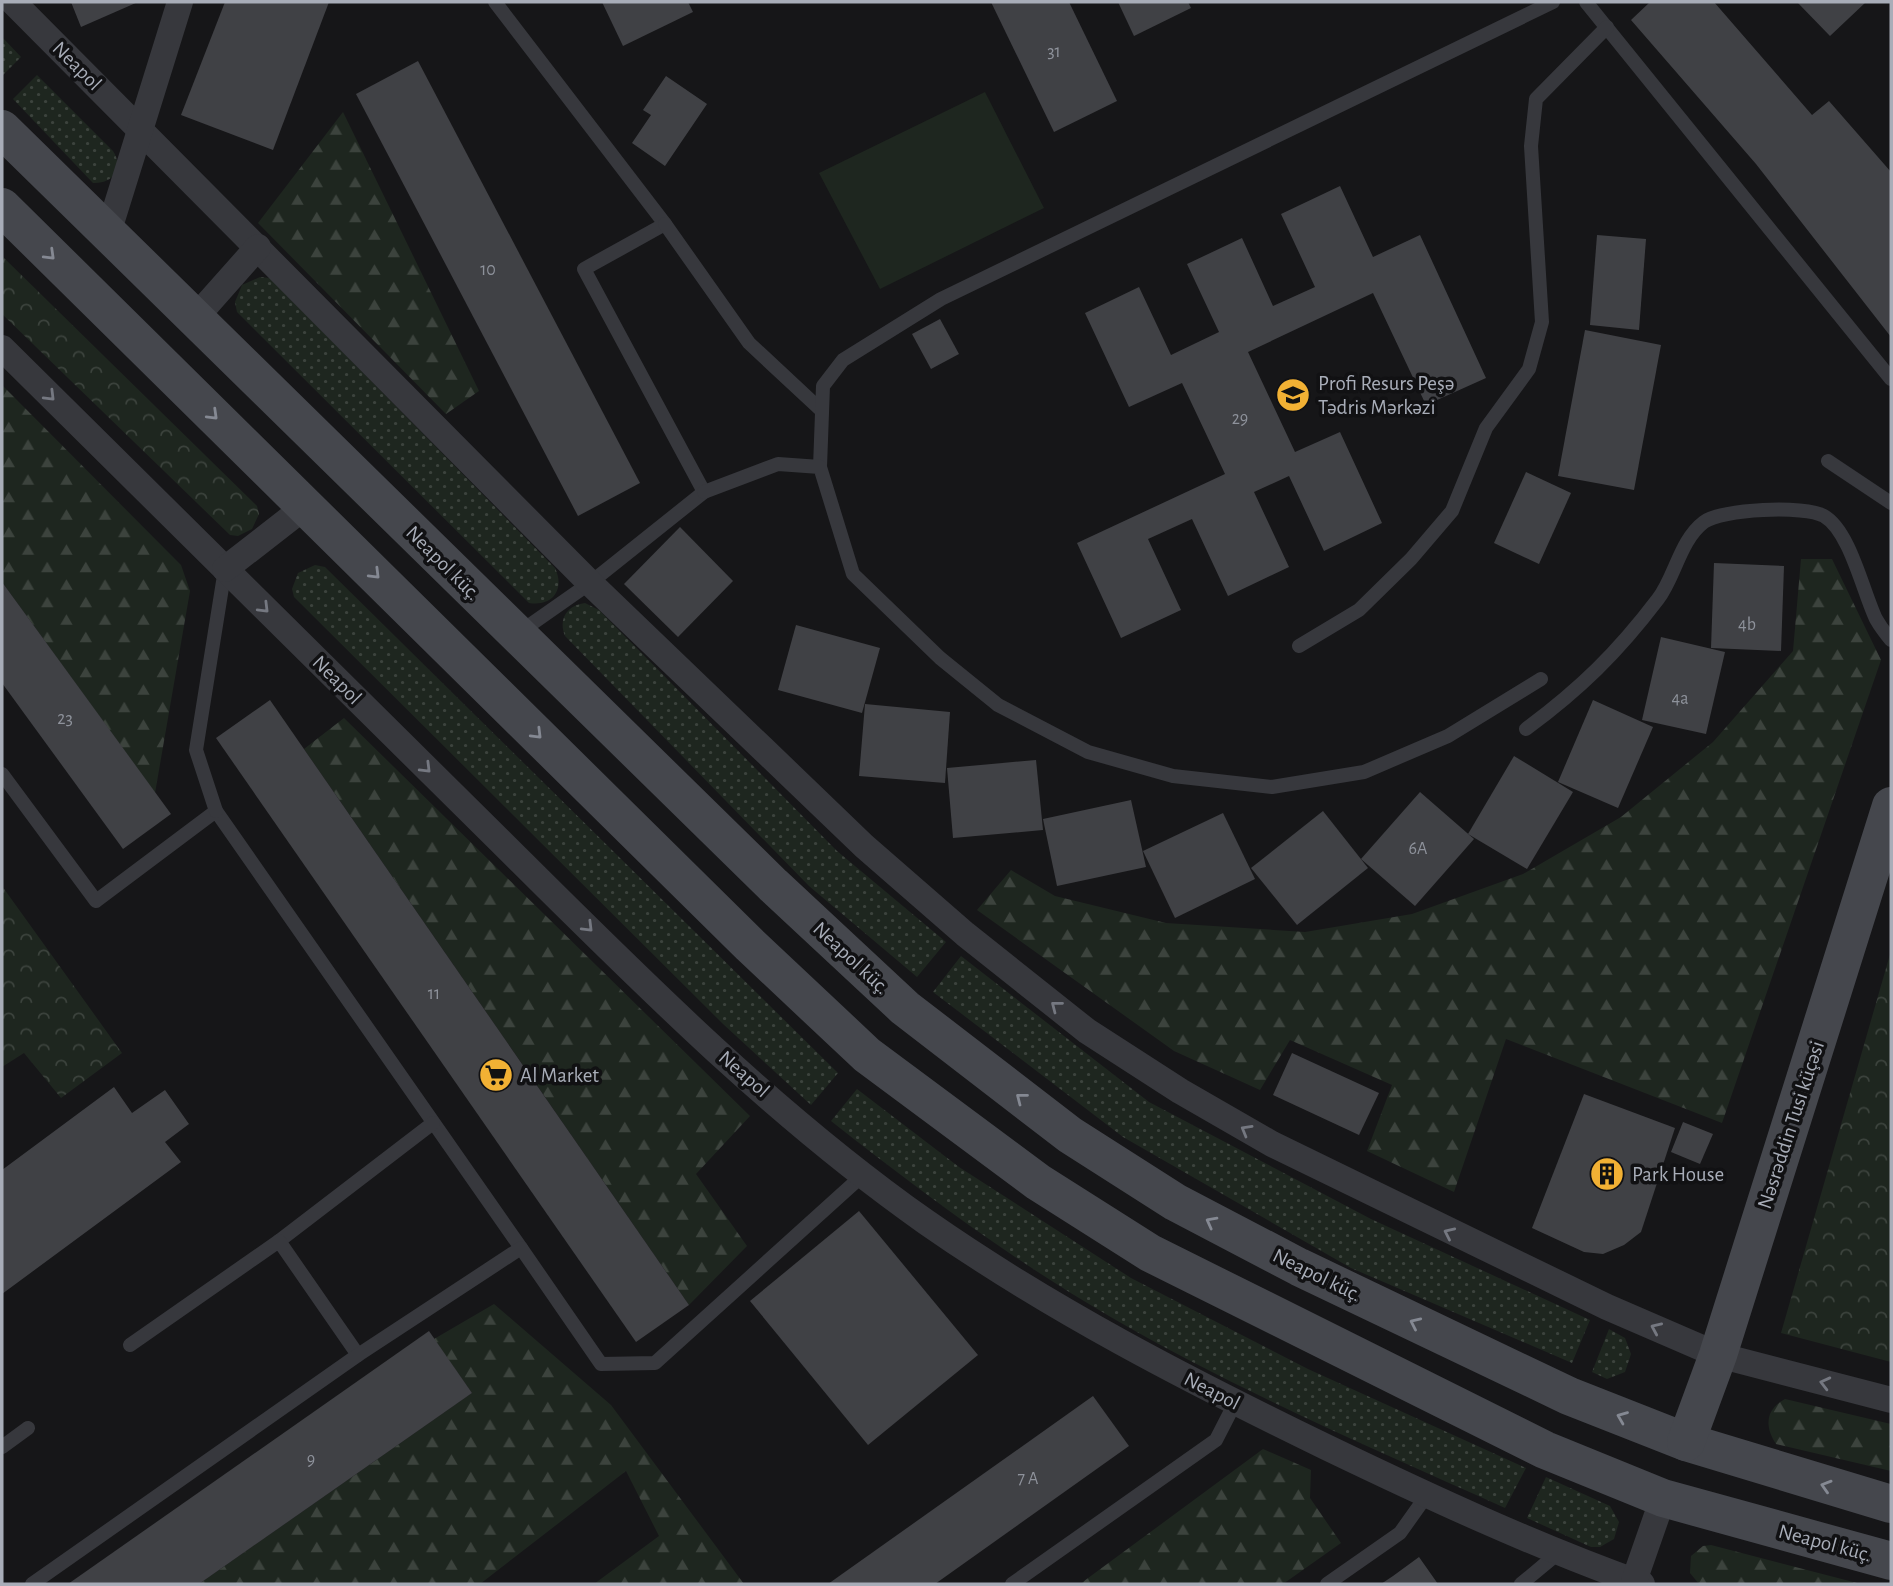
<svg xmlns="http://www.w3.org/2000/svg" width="1893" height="1586" font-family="'Alegreya Sans',sans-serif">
<defs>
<pattern id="grass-dots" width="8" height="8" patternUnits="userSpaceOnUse" patternTransform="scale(1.75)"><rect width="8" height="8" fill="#1e261f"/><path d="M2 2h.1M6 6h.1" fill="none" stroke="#3c433d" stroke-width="1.8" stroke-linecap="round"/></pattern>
<pattern id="forest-firs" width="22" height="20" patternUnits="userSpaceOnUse" patternTransform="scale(1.75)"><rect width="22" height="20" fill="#1e261f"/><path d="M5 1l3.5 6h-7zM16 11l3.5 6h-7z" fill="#3c433d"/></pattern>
<pattern id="park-crowns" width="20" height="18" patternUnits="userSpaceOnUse" patternTransform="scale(1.75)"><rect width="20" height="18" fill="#1e261f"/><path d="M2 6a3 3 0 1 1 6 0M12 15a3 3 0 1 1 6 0" fill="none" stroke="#3c433d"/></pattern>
</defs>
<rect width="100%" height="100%" fill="#161618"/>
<g fill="url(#grass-dots)">
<path d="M2,37L21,57L2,76Z"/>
<path d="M37,75L113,151C124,168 113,184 93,183L13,99Z"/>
<path d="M260,277L270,278L555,568C565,589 553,607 529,603L237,312L235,302L242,285Z"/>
<path d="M315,565L325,567L838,1073L811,1105L723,1024L294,597L292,589L298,573Z"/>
<path d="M585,603L599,610L837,851L946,942L917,977L809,886L565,636C558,619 567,605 585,603Z"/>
<path d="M961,956L1149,1102L1371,1219L1590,1320L1572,1363L1351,1268L1123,1137L933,992Z"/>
<path d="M857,1089L959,1167L1131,1278L1308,1369L1526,1468L1505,1508C1372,1448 1236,1390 1109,1316C1011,1259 920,1191 831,1121Z"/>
<path d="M1609,1329L1625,1338L1631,1354L1625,1372L1607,1379L1592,1372Z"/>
<path d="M1546,1477L1610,1506L1619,1522L1614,1539L1600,1547H1591L1527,1518Z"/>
</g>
<g fill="url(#forest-firs)">
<path d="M343,112L479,391L446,414L258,223Z"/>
<path d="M2,385L181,565L190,591L155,793L2,582Z"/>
<path d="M1801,559H1832L1881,660L1722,1123L1506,1039L1454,1192L1367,1151L1392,1085L1290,1040L1260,1090L1174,1051L977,910L1011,870L1055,896L1166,923L1305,932L1412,914L1523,874L1621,817L1713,742L1793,651Z"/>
<path d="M344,718L750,1116L696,1174L747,1246L689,1305L304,749Z"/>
<path d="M494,1304L611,1405L744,1584H594L659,1536L626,1471L480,1584H199L472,1393L434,1339Z"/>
<path d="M1785,1399L1891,1424V1471L1776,1444C1764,1426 1766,1409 1785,1399Z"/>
<path d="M1263,1449L1311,1470L1310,1498L1341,1543L1283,1584H1080Z"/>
<path d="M1711,1545L1861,1584H1699L1690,1573L1691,1556L1703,1546Z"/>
</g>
<g fill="url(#park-crowns)">
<path d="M2,256L257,506L259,514L252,529L238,536L230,535L2,314Z"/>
<path d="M2,886L122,1053L61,1098L24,1053L2,1067Z"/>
<path d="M1891,951V1362L1781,1333Z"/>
</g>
<path fill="#1e261f" d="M985,92L1044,208L880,289L819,173Z"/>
<g fill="#404145">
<path d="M71,2H138L81,27Z"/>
<path d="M225,2H329L273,150L181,115Z"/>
<path d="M602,2H688L693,12L623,46Z"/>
<path d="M991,2H1069L1117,101L1054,132Z"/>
<path d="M1118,2H1188L1191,8L1134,36Z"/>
<path d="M1650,2H1714L1812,115L1829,101L1891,172V337L1756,164L1631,20Z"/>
<path d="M1797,2H1866L1830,36Z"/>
<path d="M418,61L640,483L578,516L356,94Z"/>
<path d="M666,76L707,104L665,166L632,143L651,115L643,110Z"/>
<path d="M1340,186L1373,257L1420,235L1486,378L1426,405L1373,293L1248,352L1295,452L1340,432L1382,523L1324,551L1289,476L1254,492L1289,567L1228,596L1192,519L1148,539L1181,610L1121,638L1077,543L1225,474L1182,383L1129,407L1085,313L1139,287L1171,355L1219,332L1187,264L1242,238L1273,306L1315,287L1281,214Z"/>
<path d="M1597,235L1646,239L1639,330L1590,325Z"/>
<path d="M940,319L959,354L931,369L912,334Z"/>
<path d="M1585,330L1661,345L1634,490L1558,476Z"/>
<path d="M1526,472L1571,493L1539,564L1494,543Z"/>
<path d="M680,527L733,581L678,637L624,584Z"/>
<path d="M1714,563L1784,566L1781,651L1711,648Z"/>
<path d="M2,582L171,814L123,849L2,683Z"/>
<path d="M796,625L880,648L862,713L778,690Z"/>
<path d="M1661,637L1725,652L1706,734L1642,720Z"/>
<path d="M270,700L689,1305L636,1342L216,738Z"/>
<path d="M1593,700L1653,727L1618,808L1558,782Z"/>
<path d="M865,704L950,712L945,783L859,776Z"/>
<path d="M1514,756L1573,792L1527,869L1468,834Z"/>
<path d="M1036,760L1043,830L953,838L947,768Z"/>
<path d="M1420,792L1474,839L1415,906L1361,859Z"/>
<path d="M1131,800L1146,867L1057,886L1043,819Z"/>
<path d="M1323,811L1368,868L1297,925L1251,868Z"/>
<path d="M1223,813L1255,879L1175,918L1143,851Z"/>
<path d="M1292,1053L1379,1093L1359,1135L1273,1095Z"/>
<path d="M114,1087L132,1113L165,1090L189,1124L165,1142L181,1162L2,1294V1170Z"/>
<path d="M1584,1094L1675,1128L1641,1232L1624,1245L1603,1254L1584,1252L1532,1228Z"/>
<path d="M1683,1122L1713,1134L1700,1164L1671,1152Z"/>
<path d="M859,1211L978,1355L868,1445L750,1301Z"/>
<path d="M429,1331L472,1393L199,1584H68Z"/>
<path d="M1093,1396L1129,1446L935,1584H828Z"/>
<path d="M1419,1557L1438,1584H1381L1393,1576Z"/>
</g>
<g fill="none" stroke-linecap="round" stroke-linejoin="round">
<g stroke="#37383d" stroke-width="14">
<path d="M495,2L665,224L584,269L704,492L590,583L520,632"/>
<path d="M1586,2L1891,379"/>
<path d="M665,224L749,343L822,411"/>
<path d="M1828,461L1891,503"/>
<path d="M820,467L823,386L843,360L941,299L1553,2"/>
<path d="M704,492L778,464L820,467L853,574L940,658L998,705L1088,752L1173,776L1272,787L1364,772L1448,736L1541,679"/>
<path d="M1299,646L1359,610L1411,559L1452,511L1486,428L1529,369L1542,322L1531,146L1536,99L1607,27"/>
<path d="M1526,729C1580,689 1617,653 1658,599C1675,577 1680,540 1704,522C1721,509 1805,505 1824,516C1850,531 1863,592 1876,619C1880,626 1886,634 1891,640"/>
<path d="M2,774L96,901L216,811L521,1248"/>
<path d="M216,811L196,750L225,569"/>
<path d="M279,1241L433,1123"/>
<path d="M130,1345L279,1241L358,1355"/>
<path d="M2,1447L28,1428"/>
<path d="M32,1584L358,1355L521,1248L601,1364L655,1363L863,1175"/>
<path d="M1012,1584L1216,1440L1235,1403"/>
<path d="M1327,1584L1400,1533L1427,1495"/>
<path d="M1521,1584L1557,1554"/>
</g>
<g stroke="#37383d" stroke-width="26">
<path d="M13,2L590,583L762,748L864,846L965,934L1087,1031L1180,1091L1272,1144L1607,1307L1718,1355L1891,1400"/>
<path d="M108,233L180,2"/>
<path d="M195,318L258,247"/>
<path d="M2,348C165,509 328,671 491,832C629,969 767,1110 926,1222C1052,1310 1188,1380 1326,1447C1430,1497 1533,1545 1642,1584"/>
<path d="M225,569L306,506"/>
<path d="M1634,1581L1663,1498"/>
</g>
<g stroke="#45474d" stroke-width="38">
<path d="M2,129L773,885L905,1008L1070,1135L1175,1202L1299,1267L1569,1396L1686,1442L1891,1504"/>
<path d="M2,207L750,945L867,1055L1038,1182L1150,1253L1545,1450L1663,1498L1891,1561"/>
<path d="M1686,1442L1718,1355L1891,806"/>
</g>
</g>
<defs><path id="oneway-chevron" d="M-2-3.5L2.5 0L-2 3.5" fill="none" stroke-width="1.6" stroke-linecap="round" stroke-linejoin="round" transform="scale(1.75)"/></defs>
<g stroke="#858993">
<use href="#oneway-chevron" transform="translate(50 255) rotate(44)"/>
<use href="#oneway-chevron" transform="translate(213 415) rotate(44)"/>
<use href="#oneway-chevron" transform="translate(375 574) rotate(45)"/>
<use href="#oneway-chevron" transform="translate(537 734) rotate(45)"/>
<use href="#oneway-chevron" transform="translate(1021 1098) rotate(-142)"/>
<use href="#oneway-chevron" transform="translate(1211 1222) rotate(-152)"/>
<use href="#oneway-chevron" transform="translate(1415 1323) rotate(-155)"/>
<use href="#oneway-chevron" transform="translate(1622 1417) rotate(-158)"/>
<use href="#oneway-chevron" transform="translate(1826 1486) rotate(-163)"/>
</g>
<g stroke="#757881">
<use href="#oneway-chevron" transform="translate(50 396) rotate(45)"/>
<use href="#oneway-chevron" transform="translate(264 608) rotate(45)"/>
<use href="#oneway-chevron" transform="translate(426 768) rotate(45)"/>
<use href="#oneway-chevron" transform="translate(588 927) rotate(45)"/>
<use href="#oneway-chevron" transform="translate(1056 1006) rotate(-142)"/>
<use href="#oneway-chevron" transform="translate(1246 1130) rotate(-150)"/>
<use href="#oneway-chevron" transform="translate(1449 1233) rotate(-155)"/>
<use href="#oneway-chevron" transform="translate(1656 1328) rotate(-156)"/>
<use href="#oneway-chevron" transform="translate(1825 1383) rotate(-166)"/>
</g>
<defs>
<g id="school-disc" transform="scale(1.75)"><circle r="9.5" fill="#f2b134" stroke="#111113"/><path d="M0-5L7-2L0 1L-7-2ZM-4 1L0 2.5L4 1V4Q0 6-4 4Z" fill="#111"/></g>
<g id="supermarket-disc" transform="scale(1.75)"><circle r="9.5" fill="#f2b134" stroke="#111113"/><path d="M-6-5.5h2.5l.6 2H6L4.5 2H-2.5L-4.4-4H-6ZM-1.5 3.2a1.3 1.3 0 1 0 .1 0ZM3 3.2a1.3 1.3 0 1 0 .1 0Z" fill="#111"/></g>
<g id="building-disc" transform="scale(1.75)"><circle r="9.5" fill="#f2b134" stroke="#111113"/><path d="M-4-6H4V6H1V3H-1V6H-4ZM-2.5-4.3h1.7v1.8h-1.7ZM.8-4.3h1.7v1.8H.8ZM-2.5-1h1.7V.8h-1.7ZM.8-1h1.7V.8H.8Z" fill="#111"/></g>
</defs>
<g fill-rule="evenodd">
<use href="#school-disc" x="1293" y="395"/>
<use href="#supermarket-disc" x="496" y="1075"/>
<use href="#building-disc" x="1607" y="1174"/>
</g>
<g text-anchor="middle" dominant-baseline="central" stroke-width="7" stroke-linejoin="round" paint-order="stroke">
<g font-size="18" fill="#8e929b">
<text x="1054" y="52">31</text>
<text x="488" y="270">10</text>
<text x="1240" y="419">29</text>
<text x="1747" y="625">4b</text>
<text x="1680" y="699">4a</text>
<text x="65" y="719">23</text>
<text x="1418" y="849">6A</text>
<text x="434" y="994">11</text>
<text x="311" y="1460">9</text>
<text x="1028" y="1479">7 A</text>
</g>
<g font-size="21" fill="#a8adb8" stroke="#111113">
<text transform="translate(77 66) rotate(45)">Neapol</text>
<text transform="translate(443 563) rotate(45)">Neapol küç.</text>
<text transform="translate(337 680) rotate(45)">Neapol</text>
<text transform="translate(851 958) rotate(43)">Neapol küç.</text>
<text transform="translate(744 1074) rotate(41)">Neapol</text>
<text transform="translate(1791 1125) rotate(-72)">Nəsrəddin Tusi küçəsi</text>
<text transform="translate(1317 1275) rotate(26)">Neapol küç.</text>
<text transform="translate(1212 1391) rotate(27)">Neapol</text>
<text transform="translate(1825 1543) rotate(15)">Neapol küç.</text>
</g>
<g font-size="21" fill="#a8adb8" stroke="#111113" text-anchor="start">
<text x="1318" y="383">Profi Resurs Peşə<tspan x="1318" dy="24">Tədris Mərkəzi</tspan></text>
<text x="520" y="1075">Al Market</text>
<text x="1632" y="1174">Park House</text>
</g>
</g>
<rect width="1893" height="1586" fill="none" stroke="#a8adb8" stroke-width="7"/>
</svg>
